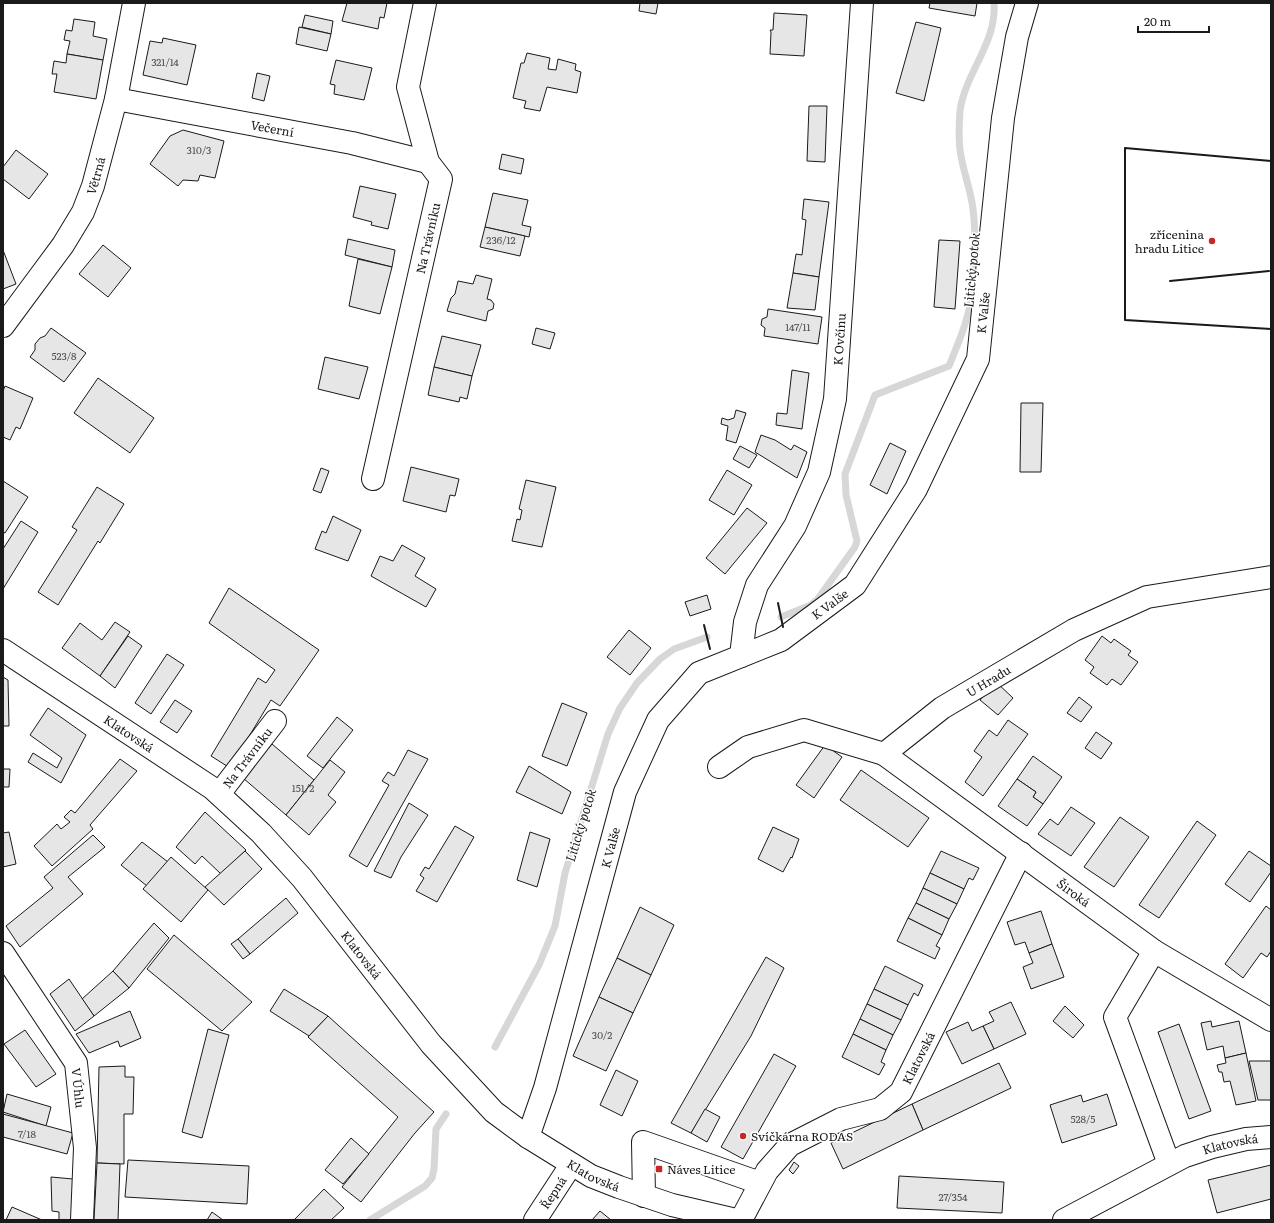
<svg xmlns="http://www.w3.org/2000/svg" width="1274" height="1223" font-family="Literata,serif">
<rect width="100%" height="100%" fill="#fff"/>
<g fill="none" stroke-linecap="round" stroke-linejoin="round">
<g stroke="#d7d7d7" stroke-width="7">
<path d="M781,617L811,605L817,600L855,547L857,541L846,495L845,474L875,395L949,366C958,344 967,323 971,300C976,276 976,234 973,209C971,191 964,174 961,156C958,142 959,125 960,111C965,73 997,43 994,3"/>
<path d="M495,1047L539,965L555,926L565,873L608,734L620,708L637,683L660,659L674,649L707,637"/>
<path d="M370,1220L425,1186L432,1178L434,1169L436,1129L446,1114"/>
</g>
</g>
<g fill="#e6e6e6" stroke="#1a1a1a">
<path d="M347,3H387L384,18L380,17L378,29L342,21Z"/>
<path d="M640,3H658L656,14L639,11Z"/>
<path d="M930,3H977L975,16L929,8Z"/>
<path d="M774,13L807,15L804,56L770,54L771,32L770,30H773Z"/>
<path d="M305,15L333,21L331,34L302,27Z"/>
<path d="M74,19L95,22L93,36L107,39L103,60L67,54L70,41L64,40L66,30L72,31Z"/>
<path d="M916,22L941,28L924,101L896,93Z"/>
<path d="M299,27L331,34L327,51L296,44Z"/>
<path d="M163,38L196,45L187,85L143,75L150,41L162,43Z"/>
<path d="M527,53L550,58L548,69L556,70L558,59L576,64L575,70L581,72L577,93L547,87L540,111L524,108L526,101L513,98L521,63H524Z"/>
<path d="M67,54L103,60L96,99L54,92L57,74H52L54,61L66,63Z"/>
<path d="M336,60L372,68L364,100L334,94L335,85L330,84Z"/>
<path d="M257,73L270,76L264,101L252,98Z"/>
<path d="M809,106H827L825,162L807,161Z"/>
<path d="M183,130L224,141L215,178L200,175L198,181L183,180L178,186L150,164L170,136Z"/>
<path d="M16,150L48,174L29,199L3,179V167Z"/>
<path d="M502,154L524,159L521,174L499,169Z"/>
<path d="M360,186L396,194L388,229L371,225L372,222L353,217Z"/>
<path d="M493,193L528,200L522,225L531,227L529,237L485,227Z"/>
<path d="M804,199L829,202L819,277L793,273L796,254L802,255L806,220L802,219Z"/>
<path d="M485,227L525,236L520,256L480,247Z"/>
<path d="M348,239L395,250L392,267L345,255Z"/>
<path d="M939,240L960,241L955,309L934,307Z"/>
<path d="M103,245L131,268L108,297L79,274Z"/>
<path d="M3,250L16,284L3,289Z"/>
<path d="M358,259L392,267L380,314L349,306Z"/>
<path d="M793,273L819,277L815,310L787,308Z"/>
<path d="M476,275L492,279L487,299L491,300L494,304L493,309L488,311L486,321L447,311L451,298L455,294L458,281L473,284Z"/>
<path d="M768,309L822,317L818,344L764,336L765,328L761,325L762,319L767,317Z"/>
<path d="M51,328L86,353L64,382L30,357L35,350V344L40,338L45,336Z"/>
<path d="M536,328L555,333L550,349L532,344Z"/>
<path d="M442,336L481,345L472,376L434,367Z"/>
<path d="M325,357L368,367L359,399L318,389Z"/>
<path d="M434,367L472,376L467,399L460,397L459,402L428,395Z"/>
<path d="M792,370L809,373L802,429L776,425L777,413L787,414Z"/>
<path d="M98,378L154,418L130,453L74,413Z"/>
<path d="M5,386L33,398L20,429L16,427L10,440L3,437V391Z"/>
<path d="M1021,403H1043L1041,472H1020Z"/>
<path d="M736,410L746,413L736,443L726,440L728,426L721,424L722,418L728,420L734,418Z"/>
<path d="M761,435L775,440L791,450L794,445L807,452L797,478L755,452Z"/>
<path d="M890,443L906,451L887,494L870,485Z"/>
<path d="M740,446L757,455L749,468L733,459Z"/>
<path d="M411,467L459,479L455,496L450,495L446,512L403,501Z"/>
<path d="M321,468L329,471L321,493L313,490Z"/>
<path d="M727,470L752,485L734,515L709,500Z"/>
<path d="M526,480L556,487L542,547L512,541L517,519L520,520L522,510L519,509Z"/>
<path d="M3,481L28,497L5,533L3,532Z"/>
<path d="M97,487L124,504L100,543L98,541L58,605L38,592L77,530L72,527Z"/>
<path d="M747,508L767,523L725,574L706,558Z"/>
<path d="M333,516L361,530L348,561L315,549L322,531L326,533Z"/>
<path d="M21,521L38,532L3,589V549Z"/>
<path d="M402,545L425,558L415,576L436,589L426,607L371,576L380,556L393,561Z"/>
<path d="M229,588L319,650L280,706L271,700L230,768L211,756L258,678L266,683L275,670L209,623Z"/>
<path d="M707,595L711,609L690,616L685,602Z"/>
<path d="M115,622L130,632L100,676L62,648L80,623L102,640Z"/>
<path d="M629,630L651,648L630,675L607,657Z"/>
<path d="M128,636L142,646L115,688L100,676Z"/>
<path d="M1102,636L1111,643L1114,639L1131,651L1128,655L1138,662L1121,685L1112,679L1107,685L1090,673L1094,667L1085,660Z"/>
<path d="M167,654L184,665L151,714L135,703Z"/>
<path d="M3,677L8,680L9,726H3Z"/>
<path d="M996,682L1013,698L998,715L980,700Z"/>
<path d="M1079,697L1092,707L1081,722L1067,713Z"/>
<path d="M175,700L192,711L177,733L160,722Z"/>
<path d="M562,703L587,713L567,766L542,756Z"/>
<path d="M48,708L86,735L61,783L28,762L33,753L57,768L62,758L30,735Z"/>
<path d="M337,717L353,730L323,768L307,756Z"/>
<path d="M1008,720L1028,734L983,796L965,782L982,757L974,751L989,730L997,736Z"/>
<path d="M1096,732L1112,743L1101,759L1085,748Z"/>
<path d="M272,744L314,780L286,815L243,778Z"/>
<path d="M825,745L842,757L814,798L796,785Z"/>
<path d="M408,750L428,759L367,867L349,856L389,785L382,781L388,772L394,776Z"/>
<path d="M1033,756L1062,777L1043,804L1033,797L1036,792L1017,779Z"/>
<path d="M120,759L137,771L90,825L93,829L52,866L34,846L57,824L61,829L70,822L64,817L71,810L75,813Z"/>
<path d="M330,760L345,772L328,795L336,802L309,835L286,815Z"/>
<path d="M529,766L571,792L562,814L516,792Z"/>
<path d="M3,769H10L9,787H3Z"/>
<path d="M861,770L929,818L908,847L840,800Z"/>
<path d="M1017,779L1036,792L1033,797L1043,804L1027,826L998,806Z"/>
<path d="M409,803L428,815L401,857L391,878L374,871Z"/>
<path d="M1071,807L1095,823L1071,856L1038,834L1050,819L1058,825Z"/>
<path d="M205,812L246,850L221,874L202,856L195,864L176,847Z"/>
<path d="M1120,817L1149,837L1114,887L1084,867Z"/>
<path d="M1197,821L1216,835L1159,918L1139,905Z"/>
<path d="M455,826L474,837L437,902L416,891L424,878L420,875L425,867L429,869Z"/>
<path d="M773,827L799,839L792,858L791,857L783,872L758,859Z"/>
<path d="M9,832L16,864L3,867V833Z"/>
<path d="M530,832L550,839L537,887L517,880Z"/>
<path d="M93,835L105,847L68,877L83,894L20,947L6,926L53,888L44,877Z"/>
<path d="M142,842L168,862L147,886L121,865Z"/>
<path d="M245,851L262,869L224,905L205,887Z"/>
<path d="M941,851L979,868L973,880L969,878L964,889L930,873Z"/>
<path d="M1249,851L1271,866V872L1250,902L1225,884Z"/>
<path d="M171,857L208,890L181,922L143,889Z"/>
<path d="M930,873L964,889L957,904L923,888Z"/>
<path d="M923,888L957,904L949,919L916,903Z"/>
<path d="M286,898L298,913L250,954L238,939Z"/>
<path d="M916,903L949,919L942,935L908,918Z"/>
<path d="M1266,906L1271,910V951L1267,957L1261,953L1243,978L1225,964Z"/>
<path d="M640,907L674,925L651,975L617,958Z"/>
<path d="M1041,911L1052,944L1029,953L1025,942L1015,945L1007,922Z"/>
<path d="M908,918L942,935L936,946L940,948L935,959L897,941Z"/>
<path d="M154,923L169,938L129,988L113,971Z"/>
<path d="M174,935L252,1002L222,1031L147,969Z"/>
<path d="M238,939L250,954L243,959L231,944Z"/>
<path d="M1052,944L1064,977L1031,989L1023,967L1033,963L1029,953Z"/>
<path d="M766,957L784,968L751,1036L691,1133L671,1123Z"/>
<path d="M617,958L651,975L633,1013L599,997Z"/>
<path d="M885,966L923,985L918,996L914,993L908,1005L874,989Z"/>
<path d="M113,971L129,988L94,1016L82,999Z"/>
<path d="M69,979L94,1016L75,1031L50,994Z"/>
<path d="M284,989L328,1016L309,1036L270,1011Z"/>
<path d="M874,989L908,1005L901,1020L867,1004Z"/>
<path d="M599,997L633,1013L606,1071L573,1056Z"/>
<path d="M1011,1002L1026,1034L994,1049L983,1026L994,1021L989,1012Z"/>
<path d="M867,1004L901,1020L893,1035L860,1019Z"/>
<path d="M1065,1006L1084,1025L1073,1038L1053,1021Z"/>
<path d="M130,1011L141,1038L120,1047L118,1041L89,1053L76,1034Z"/>
<path d="M328,1016L434,1112L415,1133L361,1202L342,1187L398,1117L308,1037Z"/>
<path d="M860,1019L893,1035L886,1050L853,1034Z"/>
<path d="M1211,1021L1212,1027L1239,1021L1246,1053L1225,1058L1223,1046L1207,1050L1201,1023Z"/>
<path d="M968,1022L972,1031L983,1026L994,1049L962,1064L946,1032Z"/>
<path d="M1179,1024L1211,1111L1189,1119L1158,1032Z"/>
<path d="M208,1029L229,1035L202,1138L182,1132Z"/>
<path d="M25,1030L56,1074L36,1087L4,1044Z"/>
<path d="M853,1034L886,1050L881,1062L885,1064L879,1075L842,1057Z"/>
<path d="M1246,1053L1256,1101L1236,1105L1230,1081L1224,1082L1222,1072H1219L1217,1065L1226,1063L1225,1058Z"/>
<path d="M774,1054L796,1066L743,1159L721,1147Z"/>
<path d="M1249,1061H1271V1100H1258Z"/>
<path d="M999,1063L1011,1088L923,1130L912,1104Z"/>
<path d="M125,1066V1077H134L133,1114H124V1164L97,1163L99,1067Z"/>
<path d="M616,1070L638,1081L622,1116L600,1105Z"/>
<path d="M7,1094L51,1107L46,1126L3,1112Z"/>
<path d="M1107,1094L1117,1125L1062,1143L1050,1105L1081,1095L1083,1102Z"/>
<path d="M912,1104L923,1130L843,1169L831,1143Z"/>
<path d="M705,1109L720,1117L707,1142L691,1133Z"/>
<path d="M3,1114L73,1133L67,1154L3,1137Z"/>
<path d="M351,1138L369,1154L343,1184L325,1170Z"/>
<path d="M128,1160L249,1166L247,1204L125,1197Z"/>
<path d="M794,1162L799,1166L793,1174L789,1170Z"/>
<path d="M97,1163L120,1164L118,1220H94Z"/>
<path d="M1271,1165V1199L1217,1213L1208,1180Z"/>
<path d="M899,1176L1004,1182L1002,1213L897,1208Z"/>
<path d="M51,1177L73,1179V1220H59V1212L52,1211Z"/>
<path d="M324,1189L344,1208L331,1220H296L295,1219Z"/>
<path d="M12,1207L42,1220H6Z"/>
<path d="M600,1211L611,1220H592Z"/>
<path d="M212,1212L223,1220H207Z"/>
</g>
<g fill="none" stroke-linecap="round" stroke-linejoin="round">
<g stroke="#1a1a1a" stroke-width="24">
<g id="minor">
<path id="s1" d="M116,99L352,143L428,162"/>
<path id="s2" d="M3,326L63,245L83,212L93,186L116,99L134,3"/>
<path id="s3" d="M373,479L441,179L428,162L408,87L425,3"/>
<path id="s4" d="M741,656L745,622L757,585L795,526L819,472L835,399L862,3"/>
<path id="s5" d="M884,754L1154,951L1271,1020"/>
<path id="s6" d="M719,767L748,747L804,730L884,754L942,708L1074,630L1147,597L1271,577"/>
<path id="s7" d="M219,794L275,721"/>
<path d="M1154,951L1115,1017L1169,1164"/>
<path id="s8" d="M3,953L76,1063L85,1148L82,1220"/>
<path id="s9" d="M528,1137L545,1088L625,792L658,720L699,673L781,640L855,585L916,489L978,359L1003,118L1017,37L1027,3"/>
<path d="M644,1196L643,1142L760,1183"/>
<path id="s10" d="M535,1220L571,1165"/>
<path id="s11" d="M741,1220L767,1171L790,1145L841,1119L880,1109L901,1092L1021,853"/>
</g>
</g>
<g stroke="#1a1a1a" stroke-width="24">
<g id="major">
<path id="s12" d="M3,650L212,788L261,833L302,878L431,1044L494,1112L528,1137L591,1176L619,1187L672,1205L736,1220"/>
<path id="s13" d="M1064,1220L1185,1156L1212,1147L1246,1139L1271,1137"/>
</g>
</g>
<use href="#minor" stroke="#fff" stroke-width="22"/>
<use href="#major" stroke="#fff" stroke-width="22"/>
<g stroke="#1a1a1a" stroke-width="2">
<path d="M1271,161L1125,148V320L1271,329"/>
<path d="M1170,281L1269,271"/>
<path d="M778,603L783,627"/>
<path d="M704,625L710,649"/>
</g>
</g>
<g fill="#c62828" stroke="#fff" stroke-width="1.5">
<circle cx="1212" cy="241" r="4"/>
<circle cx="743" cy="1136" r="4"/>
<rect x="655" y="1165" width="8" height="8" rx="2"/>
</g>
<g text-anchor="middle" dominant-baseline="central" stroke-width="3" stroke-linejoin="round" paint-order="stroke">
<g font-size="10" fill="#4d4d4d">
<text x="165" y="61">321/14</text>
<text x="199" y="149">310/3</text>
<text x="501" y="239">236/12</text>
<text x="798" y="326">147/11</text>
<text x="64" y="355">523/8</text>
<text x="303" y="787">151/2</text>
<text x="602" y="1034">30/2</text>
<text x="1083" y="1118">528/5</text>
<text x="27" y="1133">7/18</text>
<text x="953" y="1196">27/354</text>
</g>
<g font-size="12" fill="#1a1a1a" stroke="#fff">
<text stroke="none"><textPath href="#s1" startOffset="159">Večerní</textPath></text>
<text stroke="none"><textPath href="#s2" startOffset="178">Větrná</textPath></text>
<text stroke="none"><textPath href="#s3" startOffset="247">Na Trávníku</textPath></text>
<text stroke="none"><textPath href="#s9" startOffset="985">K Valše</textPath></text>
<text stroke="none"><textPath href="#s4" startOffset="337">K Ovčínu</textPath></text>
<text stroke="none"><textPath href="#s9" startOffset="649">K Valše</textPath></text>
<text stroke="none"><textPath href="#s6" startOffset="305">U Hradu</textPath></text>
<text stroke="none"><textPath href="#s12" startOffset="151">Klatovská</textPath></text>
<text stroke="none"><textPath href="#s7" startOffset="46">Na Trávníku</textPath></text>
<text stroke="none"><textPath href="#s9" startOffset="301">K Valše</textPath></text>
<text stroke="none"><textPath href="#s5" startOffset="235">Široká</textPath></text>
<text stroke="none"><textPath href="#s12" startOffset="475">Klatovská</textPath></text>
<text stroke="none"><textPath href="#s11" startOffset="253">Klatovská</textPath></text>
<text stroke="none"><textPath href="#s8" startOffset="157">V Úhlu</textPath></text>
<text stroke="none"><textPath href="#s13" startOffset="184">Klatovská</textPath></text>
<text stroke="none"><textPath href="#s12" startOffset="799">Klatovská</textPath></text>
<text stroke="none"><textPath href="#s10" startOffset="33">Řepná</textPath></text>
</g>
<g font-size="12" fill="#1a1a1a" stroke="#fff" text-anchor="start">
<text x="1204" y="234" text-anchor="end">zřícenina<tspan x="1204" dy="14">hradu Litice</tspan></text>
<text x="751" y="1136">Svíčkárna RODAS</text>
<text x="667" y="1169">Náves Litice</text>
</g>
<g font-size="13" font-style="italic" fill="#1a1a1a" stroke="#fff">
<text transform="translate(971 270) rotate(-85)">Litický potok</text>
<text transform="translate(580 825) rotate(-73)">Litický potok</text>
</g>
</g>
<rect width="1274" height="1223" fill="none" stroke="#1a1a1a" stroke-width="8"/>
<path d="M1138 26v6h71v-6" fill="none" stroke="#1a1a1a" stroke-width="2"/>
<text x="1144" y="26" font-size="12" fill="#1a1a1a" stroke="#ffffff" stroke-width="3" paint-order="stroke">20 m</text>
</svg>
